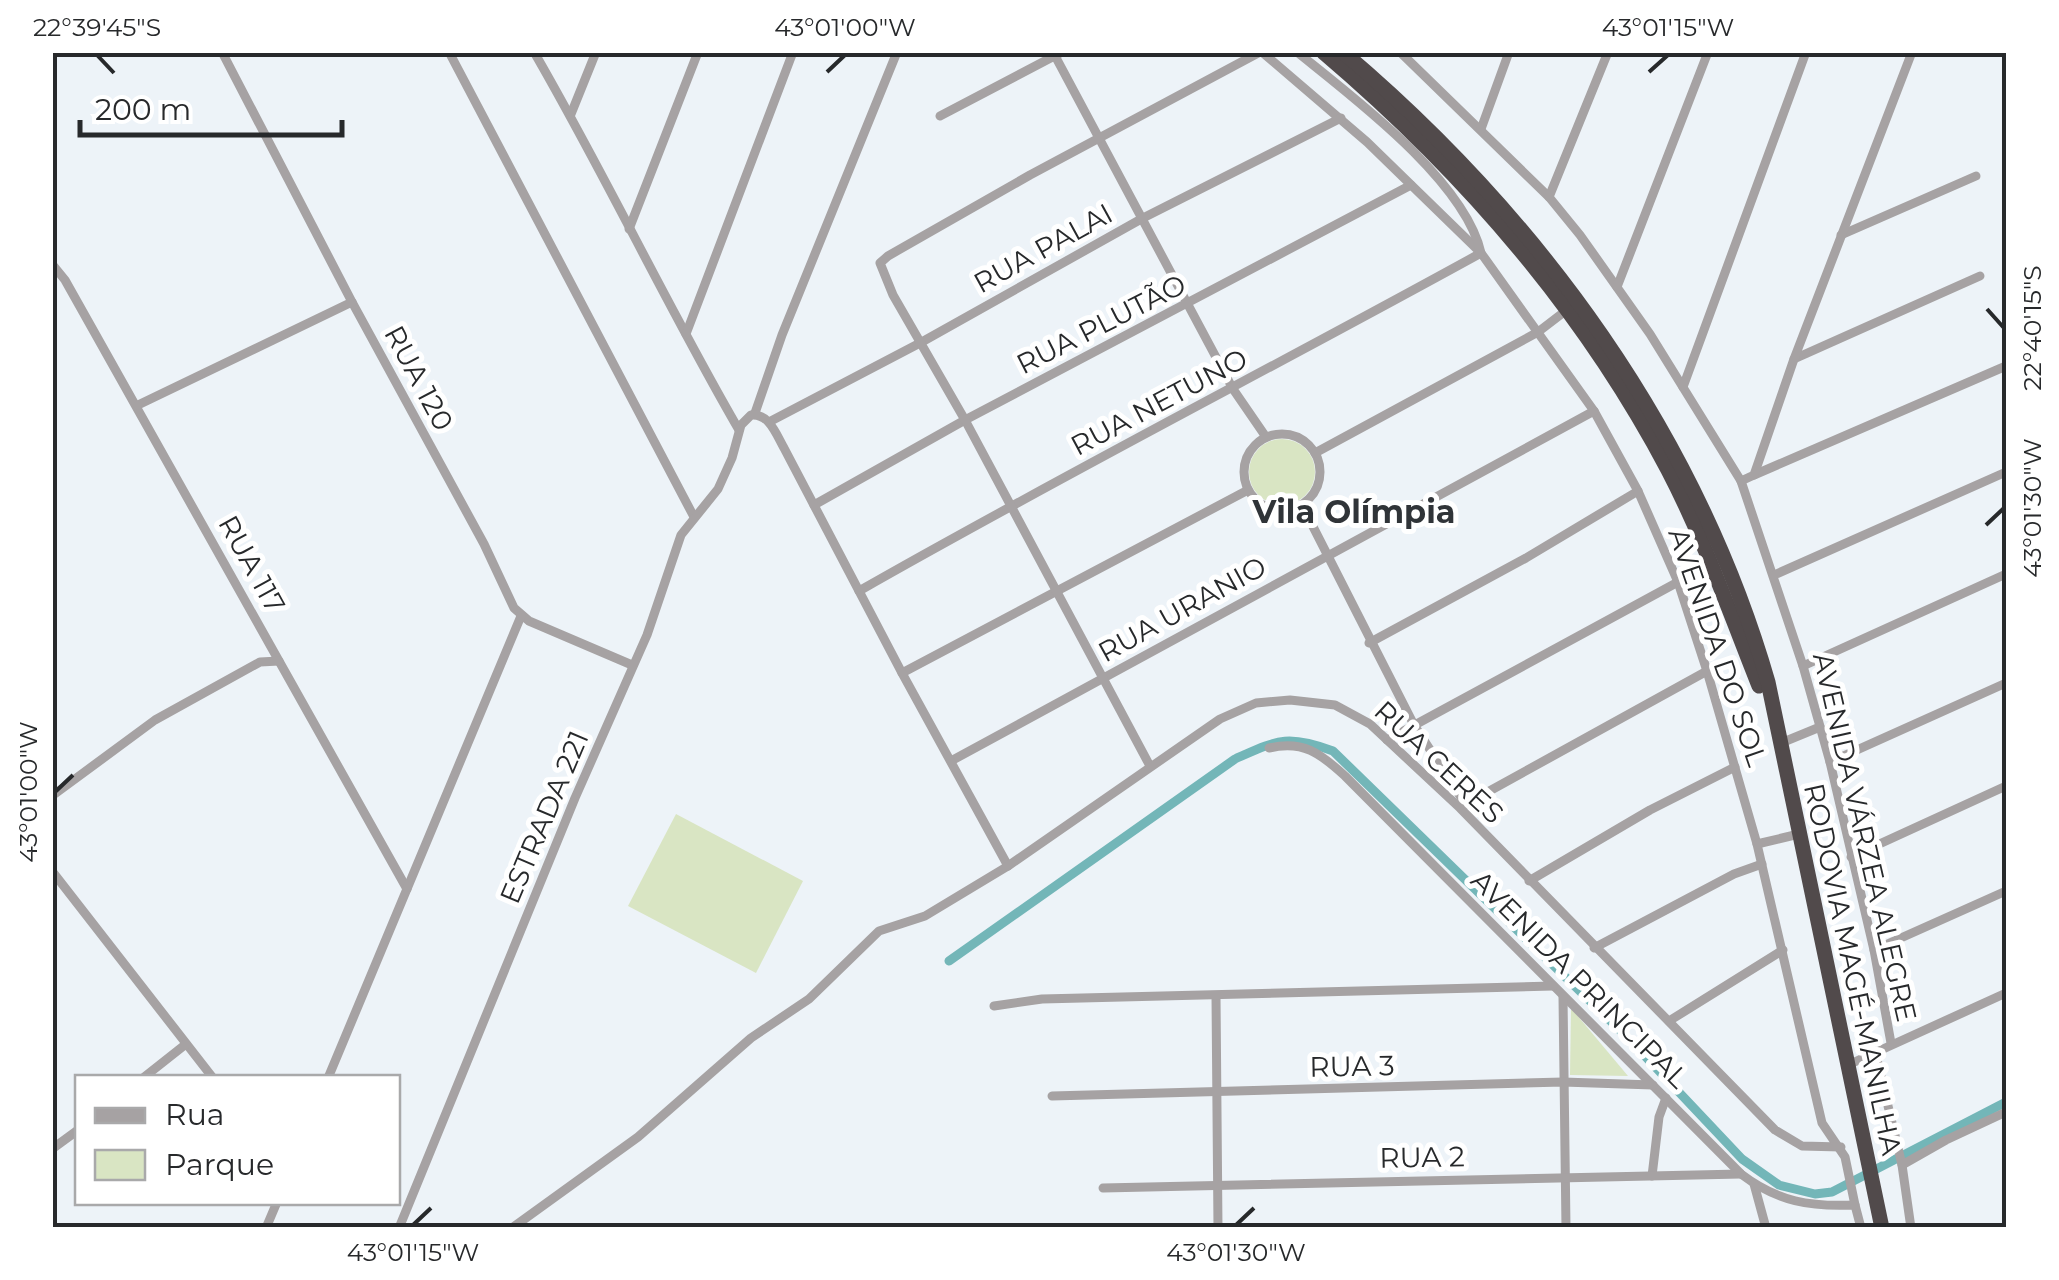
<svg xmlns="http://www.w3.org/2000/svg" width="2059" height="1280" font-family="Montserrat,sans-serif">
<rect width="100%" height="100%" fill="#edf3f8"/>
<g fill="#d9e5c3">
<circle cx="1282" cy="472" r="33"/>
<path d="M676,814L803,881L756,973L628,906Z"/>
<path d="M1571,1008L1628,1076L1570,1075Z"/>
</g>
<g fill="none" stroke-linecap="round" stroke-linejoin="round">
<path stroke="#73b6b8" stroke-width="9" d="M949,961L1235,759C1278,740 1287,734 1333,751L1625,1035L1742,1159L1779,1185L1815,1194L1832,1192L2006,1102"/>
<g stroke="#a6a2a3" stroke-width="9">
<path d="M222,52L352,302L484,544L514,608L529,621L632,665"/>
<path d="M449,52L694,517"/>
<path d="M534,52C606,176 667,306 739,430"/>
<path d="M1053,52L1233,389L1266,437"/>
<path d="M1262,52L1367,142L1481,253L1594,411L1638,491L1678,582L1707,671L1757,844L1822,1123L1845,1157L1855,1205"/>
<path d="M1400,52L1549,197L1580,235L1650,334L1741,481L1803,666L1830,762L1874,950L1891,1043"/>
<path d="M571,114L596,52"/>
<path d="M940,116L1062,52"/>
<path d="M1481,129L1509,52"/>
<path d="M1549,197L1608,52"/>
<path d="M629,229L698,52"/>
<path d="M1841,235L1976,176"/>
<path d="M52,264L65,280L407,889"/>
<path d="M1617,287L1708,52"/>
<path d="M686,334L793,52"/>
<path d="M1794,359L1980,276"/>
<path d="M1683,387L1806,52"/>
<path d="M138,405L352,302"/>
<path d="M755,413L782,335L897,52"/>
<path d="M769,422L920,343L1143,218L1341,118"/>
<circle cx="1282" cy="472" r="38"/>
<path d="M1315,453L1538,332L1568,309"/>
<path d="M1754,475L2006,366"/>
<path d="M1741,481L1754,475L1794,359L1912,52"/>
<path d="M814,505L965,420L1411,185"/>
<path d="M1302,505L1414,725L1466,805"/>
<path d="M1774,575L2006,472"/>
<path d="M859,591C1064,474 1274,367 1481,253C1465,181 1354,98 1297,52"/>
<path d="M1369,643L1526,558L1638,491"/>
<path d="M1803,666L2006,574"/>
<path d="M902,673L1248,490"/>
<path d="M1387,740L1678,582"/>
<path d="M1781,743L1820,727"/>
<path d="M1269,748C1303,740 1320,753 1345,776L1741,1174C1778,1202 1810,1207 1855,1205L1861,1228"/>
<path d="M951,761L1594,411"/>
<path d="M1830,762L2006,683"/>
<path d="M1150,766L965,420L893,295L880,263L888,256L1030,175L1260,52"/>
<path d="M52,796L155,720L260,662L279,661"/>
<path d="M1464,805L1707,671"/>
<path d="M1757,844L1799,834"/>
<path d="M1851,857L2006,786"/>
<path d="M52,871L213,1078"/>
<path d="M1529,881L1650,810L1735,767"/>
<path d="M1594,948L1734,874L1762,864"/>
<path d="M1874,950L2006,891"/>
<path d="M1216,996L1218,1228"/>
<path d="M1563,997L1566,1228"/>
<path d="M994,1006L1042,999L1553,986"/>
<path d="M1669,1021L1783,950"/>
<path d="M1875,1051L1902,1165"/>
<path d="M1848,1065L2006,993"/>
<path d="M143,1078L186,1044"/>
<path d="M328,1078L521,616"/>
<path d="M1052,1096L1563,1082L1653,1085"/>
<path d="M52,1149L78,1130"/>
<path d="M1652,1176L1659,1117L1666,1098"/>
<path d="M1754,1184L1766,1228"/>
<path d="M1103,1188L1741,1174"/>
<path d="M266,1228L277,1202"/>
<path d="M399,1228L575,798L647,635L681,535L718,489L732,458L741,425L751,415C769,413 776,434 784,448L902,673L1008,866"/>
<path d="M512,1228L638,1137L751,1038L809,999L879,931L925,916L1008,866L1220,719L1256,703L1290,700L1335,705L1370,724L1460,808L1775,1130L1802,1146L1841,1147"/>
<path d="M1911,1228L1902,1165L1946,1140L2006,1112"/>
</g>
<g stroke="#514a4b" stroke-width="15">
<path d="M1323,52C1463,171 1582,307 1668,470C1704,539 1730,613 1759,686"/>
<path d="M1343,52C1540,219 1696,433 1768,682L1882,1228"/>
</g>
</g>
<path fill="none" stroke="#27292b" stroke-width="4" d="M97,55L114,73M827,72L845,55M1649,72L1668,55M1987,309L2004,328M1986,525L2004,508M55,792L73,775M413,1225L431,1208M1236,1225L1254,1208"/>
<g text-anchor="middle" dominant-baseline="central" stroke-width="10" stroke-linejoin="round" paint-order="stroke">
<g font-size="28" fill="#27292b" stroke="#fff">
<text transform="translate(1043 248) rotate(-29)">RUA PALAI</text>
<text transform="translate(1101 324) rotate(-27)">RUA PLUTÃO</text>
<text transform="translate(419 378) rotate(62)">RUA 120</text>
<text transform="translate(1159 402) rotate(-28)">RUA NETUNO</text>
<text transform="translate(252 564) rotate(61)">RUA 117</text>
<text transform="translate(1182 609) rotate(-29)">RUA URANIO</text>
<text transform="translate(1718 647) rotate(71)">AVENIDA DO SOL</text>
<text transform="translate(1439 762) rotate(43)">RUA CERES</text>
<text transform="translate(544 817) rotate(-67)">ESTRADA 221</text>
<text transform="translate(1865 837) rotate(77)">AVENIDA VÁRZEA ALEGRE</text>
<text transform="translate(1853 969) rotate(78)">RODOVIA MAGÉ-MANILHA</text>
<text transform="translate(1580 979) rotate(45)">AVENIDA PRINCIPAL</text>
<text transform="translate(1352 1066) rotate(-1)">RUA 3</text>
<text transform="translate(1422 1157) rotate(-1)">RUA 2</text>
</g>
<g font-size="32" font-weight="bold" fill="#303438" stroke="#fff">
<text x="1354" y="511">Vila Olímpia</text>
</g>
</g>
<rect width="2059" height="1280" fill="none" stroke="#ffffff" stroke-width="110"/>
<rect x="75" y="1075" width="325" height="130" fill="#ffffff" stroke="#a9a9aa" stroke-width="2.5"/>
<rect x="95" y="1108" width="50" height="15" fill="#a6a2a3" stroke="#a9a9aa" stroke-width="2.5"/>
<text x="165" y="1125" font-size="30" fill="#27292b">Rua</text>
<rect x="95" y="1150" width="50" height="30" fill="#d9e5c3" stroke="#a9a9aa" stroke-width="2.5"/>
<text x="165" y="1175" font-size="30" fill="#27292b">Parque</text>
<path d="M80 120v15h262v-15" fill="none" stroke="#27292b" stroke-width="5"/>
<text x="95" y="120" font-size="30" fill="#27292b" stroke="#ffffff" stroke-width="8" paint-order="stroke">200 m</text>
<rect x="55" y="55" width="1949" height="1170" fill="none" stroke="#27292b" stroke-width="4"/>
<g font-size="25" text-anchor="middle" fill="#27292b">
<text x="97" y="36">22°39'45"S</text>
<text x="845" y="36">43°01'00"W</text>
<text x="1668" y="36">43°01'15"W</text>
<text transform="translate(2032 328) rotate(-90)" y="9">22°40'15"S</text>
<text transform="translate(2032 508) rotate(-90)" y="9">43°01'30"W</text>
<text transform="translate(28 792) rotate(-90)" y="9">43°01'00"W</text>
<text x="413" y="1261">43°01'15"W</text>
<text x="1236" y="1261">43°01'30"W</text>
</g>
</svg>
